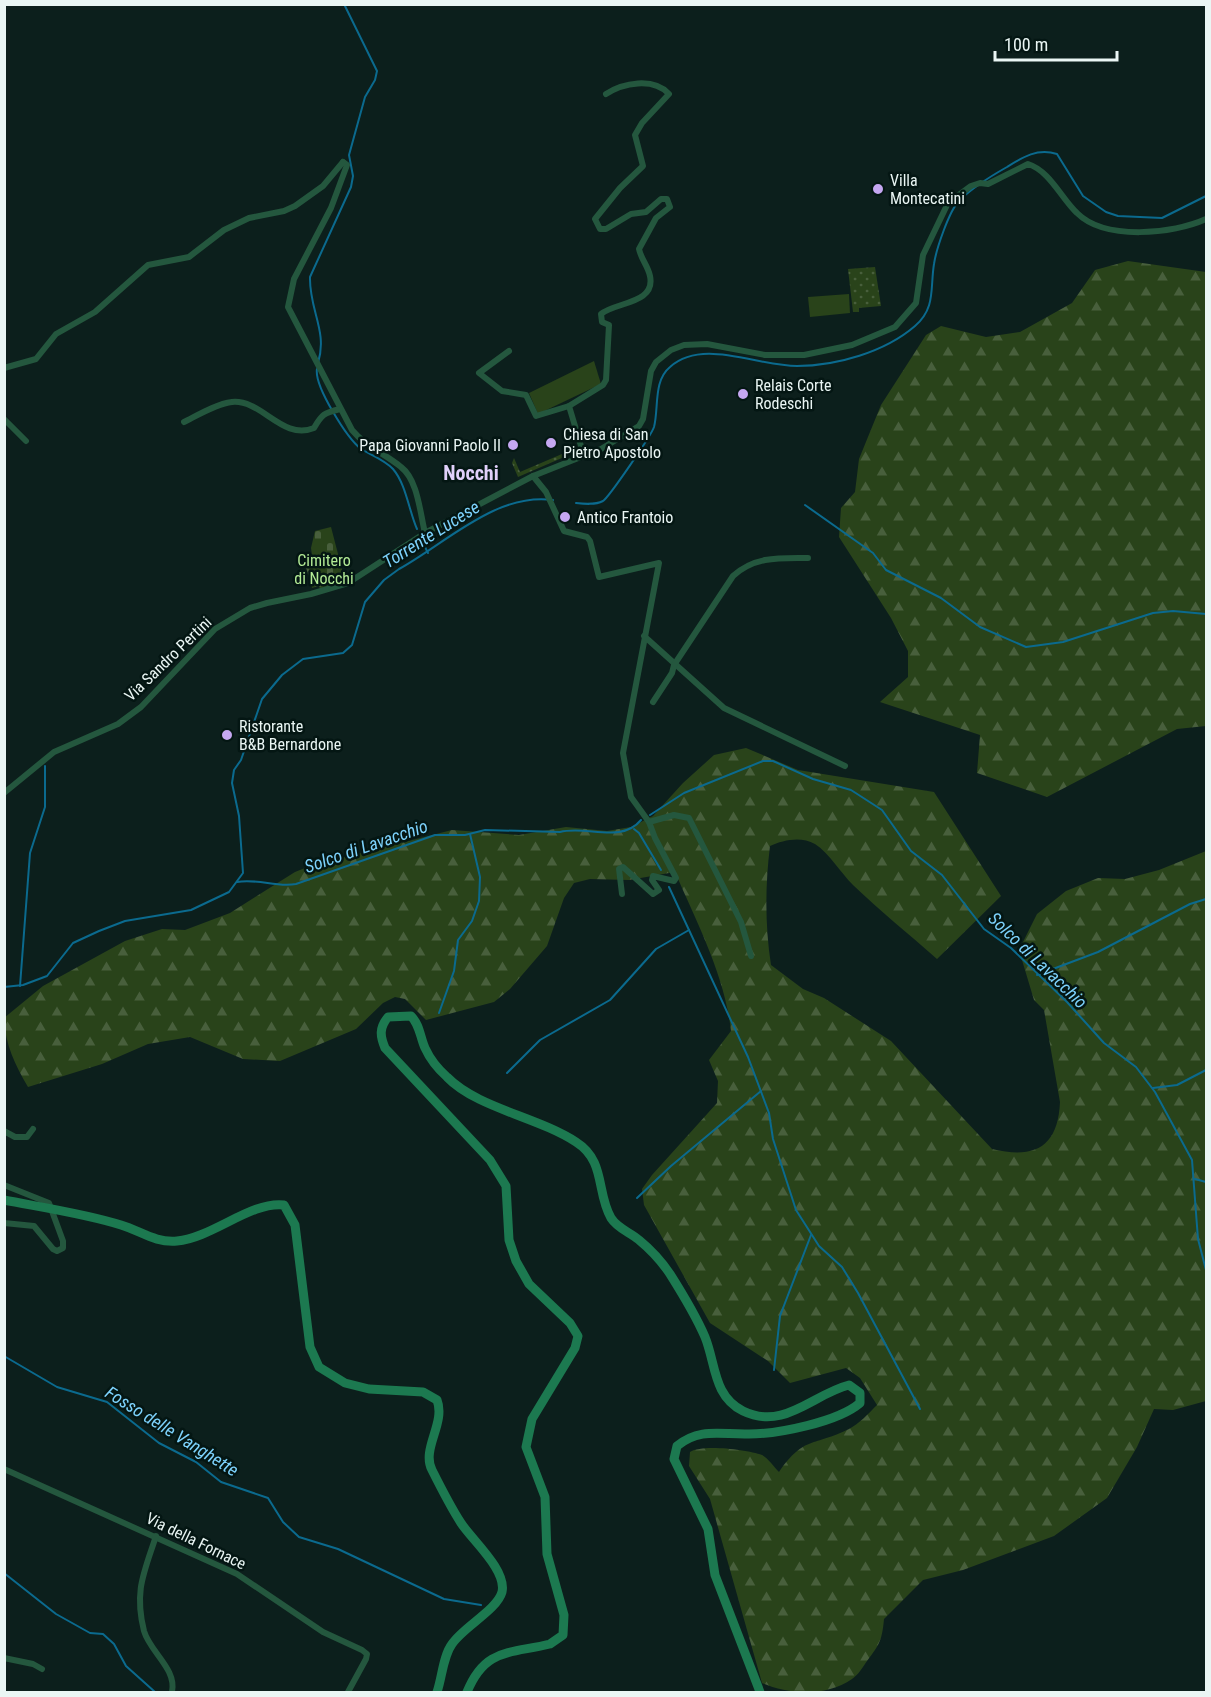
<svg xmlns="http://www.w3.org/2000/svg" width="1211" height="1697" font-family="'Roboto Condensed',sans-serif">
<defs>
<pattern id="grass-dots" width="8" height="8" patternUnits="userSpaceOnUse" patternTransform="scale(1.5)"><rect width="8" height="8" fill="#29431a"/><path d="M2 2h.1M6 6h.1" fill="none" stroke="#485f3c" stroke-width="1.8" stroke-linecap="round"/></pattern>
<pattern id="forest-firs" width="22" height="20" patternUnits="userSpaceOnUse" patternTransform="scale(1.5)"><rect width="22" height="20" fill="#29431a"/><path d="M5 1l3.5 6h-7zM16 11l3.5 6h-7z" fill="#485f3c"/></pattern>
<pattern id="cemetery-stones" width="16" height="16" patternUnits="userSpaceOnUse" patternTransform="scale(1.5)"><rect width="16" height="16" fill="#29431a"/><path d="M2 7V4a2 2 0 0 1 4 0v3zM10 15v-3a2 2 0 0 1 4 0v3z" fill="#485f3c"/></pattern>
</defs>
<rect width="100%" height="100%" fill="#0c1f1c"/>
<g fill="url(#grass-dots)">
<path d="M875,267L881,306L859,308V312H853L848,269Z"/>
<path d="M576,448L578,451L518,477L512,463L514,458L520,472Z"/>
</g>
<g fill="url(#forest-firs)">
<path d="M1128,261L1206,272V726L1177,729L1047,797L977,773L980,735L880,702L908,677V651L891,618L839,537L841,508L855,492L859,459L881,405L926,335L941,326L986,337L1020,332L1072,303L1095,270Z"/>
<path d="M746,748L798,770L934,792L1001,896L937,959C909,934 880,911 853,885C841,873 829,853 815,844C801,836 783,840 770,846C765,886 765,926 771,965L803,989L824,998L891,1041L992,1149C1034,1159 1058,1148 1060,1102L1044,1010L1034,1000L1019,950L1037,914L1066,891L1098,878L1125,879L1159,870L1206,851V1401L1173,1410L1154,1409L1137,1447L1107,1498L1054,1536L963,1570L923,1580L884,1619C882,1640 880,1644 867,1661C863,1667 858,1675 852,1679C826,1697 790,1695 762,1683L710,1499L689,1466L690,1452C703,1444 747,1450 762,1455C768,1458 774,1467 779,1472C805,1435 813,1447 849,1429C859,1424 869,1413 877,1405L860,1378L846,1368L790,1383L768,1361L710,1323L644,1205L642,1189L652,1175L717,1103L718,1081L709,1060L731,1031C725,976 697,923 675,872L629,880L590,879L574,883L564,898L547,946L510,989L494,1002L426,1020L405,999L395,997L383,1003L356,1029L280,1061L243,1059L190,1037L148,1044L102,1064L28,1087C15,1065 5,1044 4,1018L43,986L125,941L162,929L185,930L230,913L295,872L310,866L452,830L519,835L566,827L607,831L631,827L653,816L683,783L714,755Z"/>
</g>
<path fill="url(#cemetery-stones)" d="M331,527L345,581L320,589L319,586L312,588L303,557L312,555L311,548L315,531Z"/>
<g fill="#29431a">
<path d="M849,294L850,313L810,317L808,297Z"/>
<path d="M594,361L601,384L538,414L529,393Z"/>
</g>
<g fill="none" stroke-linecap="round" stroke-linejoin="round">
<g stroke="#0b6a8e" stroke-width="2">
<path d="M318,363C328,331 309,310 310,277L351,187L353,176L349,155L365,97L375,80L377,71L344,4"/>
<path d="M317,369C314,386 347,438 361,449C371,455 385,460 393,469C406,484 409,511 417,529"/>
<path d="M576,503C585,504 595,505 603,501C609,497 651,436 654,427C659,408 653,381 670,367C703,338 756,366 797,366C836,366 885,352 915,326C936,308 930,288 934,264C936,250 949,211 959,201C972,188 991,176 1007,167C1023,157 1037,148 1057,154L1083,196L1106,212L1118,216L1162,218L1206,196"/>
<path d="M805,505L873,553L886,570L941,598L980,627L1026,647L1063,642L1153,613L1173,611L1206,614"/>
<path d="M423,543L428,553"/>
<path d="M650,815L684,793L763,761H773L813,779L851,790L882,810L911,851L942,875L984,929L1011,948L1067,1002L1104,1043L1136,1067L1155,1092L1192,1160L1198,1239L1206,1270"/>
<path d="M634,829L639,833L661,870"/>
<path d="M237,882C258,878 277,888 296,884L435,835H465L485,830L560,832C587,825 621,844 641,820"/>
<path d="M669,887L748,1057L769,1113L773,1139L796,1210L819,1246L842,1267L858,1293L920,1409"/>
<path d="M1037,975L1098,952L1190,904L1206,899"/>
<path d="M20,986L30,853L45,807V766"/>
<path d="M4,987L23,985L47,976L73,943L99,931L125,921L191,910L229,892L243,873L239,816L232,783L234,770L241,760L262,699L282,675L303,659L343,653L352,645L365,602L384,580L399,569C446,543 497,492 553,500"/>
<path d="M439,1013L454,971L458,940L472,921L479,901L480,877L470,834"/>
<path d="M507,1073L540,1040L610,1000L656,949L689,930"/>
<path d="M1153,1088L1177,1085L1206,1070"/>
<path d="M1195,1179L1206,1182"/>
<path d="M637,1198L671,1166L761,1091"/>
<path d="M4,1356L57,1387L107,1402L159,1443L196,1462L221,1482L268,1498L283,1522L299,1537L338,1549L444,1599L481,1605"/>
<path d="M774,1370L780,1316L811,1235"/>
<path d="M4,1573L56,1614L90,1633L103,1634L114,1644L126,1666L155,1692"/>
</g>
<g stroke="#24573e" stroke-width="6">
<path d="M343,162L347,165L331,208L294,279L288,307L352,430C366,447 384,453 401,467C418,480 420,513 425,533"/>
<path d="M509,351L479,373L502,391L526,395L536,416L569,406L603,385L606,380L609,325L602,322L601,314C615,302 656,304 650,276C648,266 641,259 639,249L656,218L670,207L667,199H661L646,212L631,214L606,229H600L595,219L620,188L643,166L635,135L642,123L669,94C653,77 623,83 606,94"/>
<path d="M4,368L36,359L56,334L95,312L148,265L189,257L224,230L249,218L284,211L295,206L323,186L343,162"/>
<path d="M569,406L584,456"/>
<path d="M4,419L26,441"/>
<path d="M184,422C198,415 216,404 232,402C262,399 282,441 314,428C322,414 324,413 340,409"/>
<path d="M533,476L546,492L564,531L587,537L590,541L599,577L659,563L623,753L631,797L649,822L655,838L676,878L674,881L653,876L652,880L659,890L653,894L623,867L619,869L622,894"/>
<path d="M644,636L724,708L845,766"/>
<path d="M653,702L672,673L674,665L733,576C755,556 780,558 808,558"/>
<path d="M4,793L54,752L118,724L141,707L215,629L250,608L267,603L311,594L348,583L425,533L533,476L601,449L639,426L643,419L651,371L656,362L671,350L684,345L707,344L765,355H804L852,345L895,327L916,303L923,255L948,203L971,186L980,183L988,184L1028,164C1050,171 1061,198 1077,213C1105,241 1173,234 1206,219"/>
<path d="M649,822L674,815L689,818L741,922L751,956"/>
<path d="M4,1131L15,1137H27L33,1129"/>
<path d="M4,1185L49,1203L63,1241V1248L57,1251L53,1249L34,1226L4,1223"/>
<path d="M4,1469L237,1574L323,1632L362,1650L367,1654L366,1659L348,1692"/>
<path d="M156,1536C144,1573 134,1591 144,1631C150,1652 177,1669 172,1692"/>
<path d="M4,1658L33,1664L42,1669"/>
</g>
<g stroke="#1c7950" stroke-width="9">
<path d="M4,1200C40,1207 87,1214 121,1225C141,1231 155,1243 177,1241C212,1238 251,1201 284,1205L295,1225L310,1347L319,1367L345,1383L369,1389L423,1392L437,1400C446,1423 421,1449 432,1470C441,1488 450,1506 461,1523C472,1540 507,1570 502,1592C497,1610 463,1627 452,1644C443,1656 442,1678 437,1692"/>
<path d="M467,1692C485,1648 509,1654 550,1644L563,1635L564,1615L547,1554L545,1497L526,1447L532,1419L575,1348L578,1336L570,1323L529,1284L516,1261L509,1240L506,1186L490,1160L385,1048C380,1036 379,1028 388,1017L411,1016C420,1025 420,1037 425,1048C430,1059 438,1069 447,1077C477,1108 538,1117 576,1142C606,1161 596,1192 611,1218C618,1229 630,1232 639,1240C650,1249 662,1262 670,1274C682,1293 696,1316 705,1337C716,1364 713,1396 743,1411C784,1431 813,1394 849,1385L860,1393V1403C838,1422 778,1434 749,1434C722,1435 700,1427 677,1446L674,1459L708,1529L715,1575L760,1692"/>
</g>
</g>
<g fill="#c5a7f1" stroke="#041613" stroke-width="2">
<circle cx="878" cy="189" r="6"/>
<circle cx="743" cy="394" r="6"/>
<circle cx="551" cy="443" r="6"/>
<circle cx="513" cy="445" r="6"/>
<circle cx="565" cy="517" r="6"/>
<circle cx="227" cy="735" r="6"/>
</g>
<g text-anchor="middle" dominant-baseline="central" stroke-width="5" stroke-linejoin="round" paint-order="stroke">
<g font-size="16" fill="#eaf6f4" stroke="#041613" text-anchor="start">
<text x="890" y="180">Villa<tspan x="890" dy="18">Montecatini</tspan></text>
<text x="755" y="385">Relais Corte<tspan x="755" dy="18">Rodeschi</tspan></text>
<text x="563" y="434">Chiesa di San<tspan x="563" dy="18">Pietro Apostolo</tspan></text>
<text x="501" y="445" text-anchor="end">Papa Giovanni Paolo II</text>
<text x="577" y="517">Antico Frantoio</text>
<text x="239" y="726">Ristorante<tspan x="239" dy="18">B&amp;B Bernardone</tspan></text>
</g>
<g font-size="16" fill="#b3eb96" stroke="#041613">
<text x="324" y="560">Cimitero<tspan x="324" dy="18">di Nocchi</tspan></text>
</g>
<g font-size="16" fill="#eaf6f4" stroke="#041613">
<text transform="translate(168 659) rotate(-44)">Via Sandro Pertini</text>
<text transform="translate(196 1541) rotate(26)">Via della Fornace</text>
</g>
<g font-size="18" font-style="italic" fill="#7dd2fc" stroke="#041613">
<text transform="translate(431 534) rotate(-32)">Torrente Lucese</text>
<text transform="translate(366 846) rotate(-19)">Solco di Lavacchio</text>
<text transform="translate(1038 960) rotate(44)">Solco di Lavacchio</text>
<text transform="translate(172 1431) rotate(32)">Fosso delle Vanghette</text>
</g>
<g font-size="20" font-weight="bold" fill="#e0d0fa" stroke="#041613">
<text x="471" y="473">Nocchi</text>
</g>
</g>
<rect width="1211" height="1697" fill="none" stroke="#eaf6f4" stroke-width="12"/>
<path d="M995 51v9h122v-9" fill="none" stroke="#eaf6f4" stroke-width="3"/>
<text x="1004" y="51" font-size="18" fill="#eaf6f4" stroke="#041613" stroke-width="4.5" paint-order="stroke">100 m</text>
</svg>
